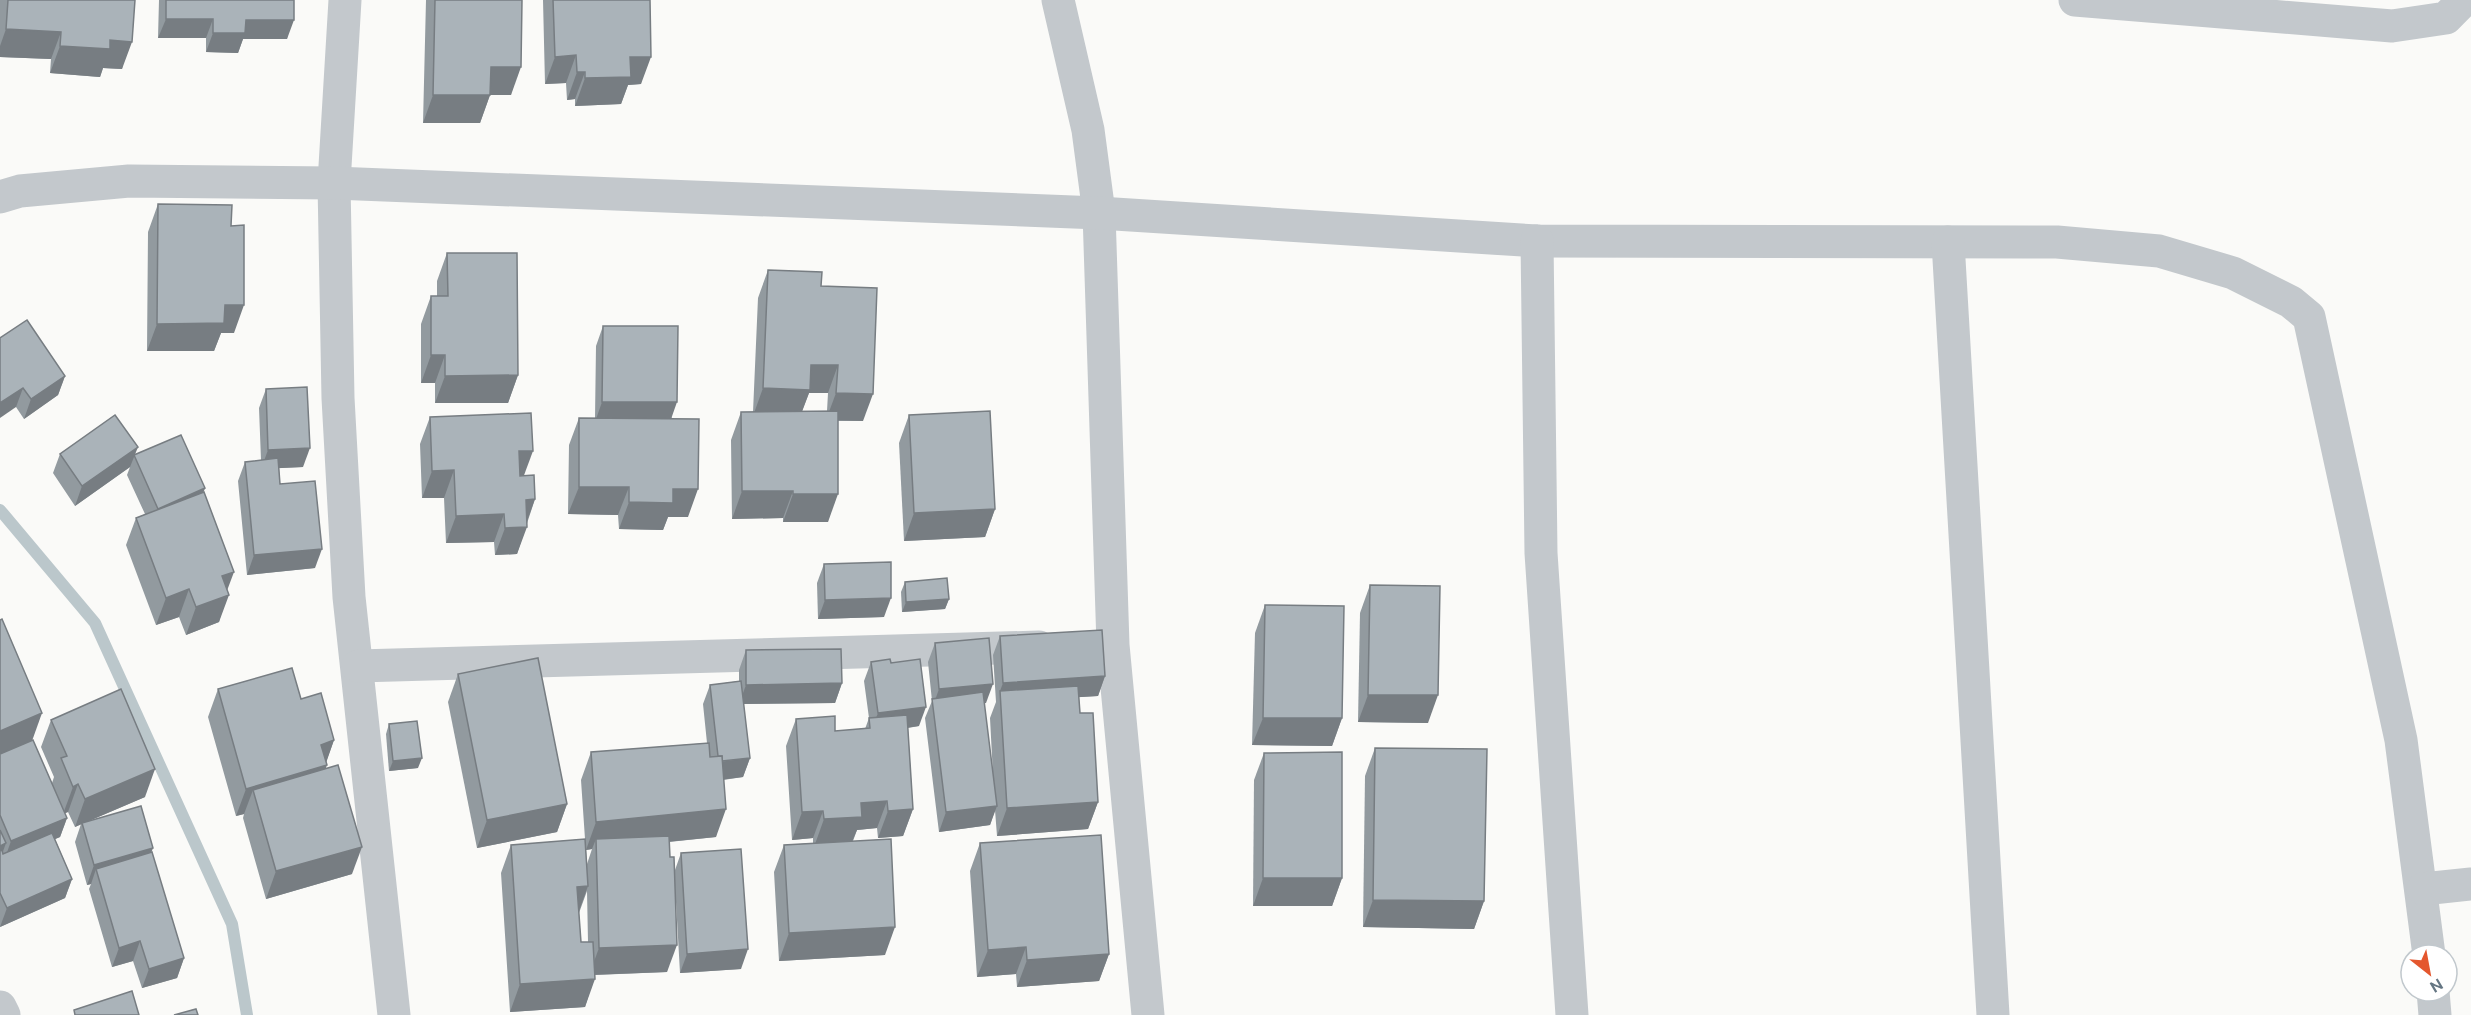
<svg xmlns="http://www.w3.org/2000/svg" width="2471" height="1015" font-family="Ubuntu,sans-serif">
<rect width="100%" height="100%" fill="#fafaf8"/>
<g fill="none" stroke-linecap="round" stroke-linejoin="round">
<path stroke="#bbc7cb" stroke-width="12" d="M0,510L95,623L232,924L247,1015"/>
<g stroke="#c3c8cc" stroke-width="33">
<path d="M345,0L334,183L338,398L349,597L394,1015"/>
<path d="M1058,0L1088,130L1099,213L1113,645L1148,1015"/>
<path d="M2075,0L2392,26L2446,18L2464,0"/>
<path d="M0,197L20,191L129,181L334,183L1099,213L1537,241L2057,242L2159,251L2233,273L2291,302L2309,317L2401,740L2429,955"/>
<path d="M1537,241L1541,553L1572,1015"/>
<path d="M1948,242L1993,1015"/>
<path d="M358,666L1039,647"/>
<path d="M2423,889L2471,884"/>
<path d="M2433,991L2435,1015"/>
<path d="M0,1007L4,1015"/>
</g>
</g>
<g fill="#929a9f" fill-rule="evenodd">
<path d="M0,0H135L122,69L103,68L100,77L50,73L51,59L0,57Z"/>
<path d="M159,0H294L287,39H243L238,53L206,52V38H158Z"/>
<path d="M426,0H522L511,95H490L480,123H423Z"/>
<path d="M543,0H650L641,84L628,85L621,104L575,106V99L567,100L566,83L545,84Z"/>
<path d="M158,204L234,333H221L214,351H147L148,232Z"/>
<path d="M447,253L518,375L508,403H435V383H421V324L431,296H437V281Z"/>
<path d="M768,270L821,286L863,421H838L828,522H783V518L732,519L731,440L741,412H753L758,298ZM809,393H828L827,411H802Z"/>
<path d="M603,326L672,418L688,517H668L663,530L619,529L618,515L568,514L569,445L579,418H595L596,346Z"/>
<path d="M0,338L65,376L58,395L24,419L16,407Z"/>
<path d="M266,389L303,467L279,468L280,484L315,568L247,575L238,481L245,462L261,460L259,408Z"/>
<path d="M909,415L995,509L985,537L904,541L899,443Z"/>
<path d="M430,417L524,475L535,499L517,554L495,555L494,542L446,543L444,498H422L420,444Z"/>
<path d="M60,454L135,455L205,488L203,492L227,591L219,622L186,635L179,617L156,625L126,545L136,518L145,514L127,475L130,467L75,506L53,473Z"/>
<path d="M824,564L884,617L818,619L817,583Z"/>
<path d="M905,582L949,599L945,609L902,612L901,592Z"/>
<path d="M1370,585L1428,723L1358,722L1360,613Z"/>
<path d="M1265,605L1342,718L1332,746L1252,745L1255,633Z"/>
<path d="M0,620L32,740L52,783L54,777L41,747L51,720L145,797L91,820L152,853L184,958L177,978L142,988L133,961L112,967L89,889L91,884L87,885L75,842L81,824L75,827L68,812L65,813L67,818L60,837L55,839L72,879L65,898L0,927Z"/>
<path d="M1000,636L1105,676L1098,696L1079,697L1080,713L1098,802L1088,829L997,836L995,810L990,825L939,832L925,718L932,701L928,662L935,643L986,703H984L993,775L990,718L996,702L993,655Z"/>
<path d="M746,650L842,683L835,703L743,704L750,758L743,777L723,780L716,837L669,842L670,857L675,870L681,853L741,969L680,973L676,902L667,972L595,975L585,1007L510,1012L501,873L511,845L585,839L581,780L591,752L707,743L703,704L710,685L739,681V670ZM592,849L587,864L586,850ZM587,891L588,942H581L579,913Z"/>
<path d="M871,662L891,663L919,726L908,728L913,809L903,836L878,838L877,828L857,830L853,841L885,955L779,961L774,872L784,845L813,843V838L792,840L786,746L796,719L835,731L865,729L869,718L864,681Z"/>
<path d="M458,674L567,804L557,832L477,848L448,702Z"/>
<path d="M218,689L301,699L334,740L326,762V769L352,874L266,899L243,818L244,814L236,816L208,717Z"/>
<path d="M389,724L418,768L389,771L386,734Z"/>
<path d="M1375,748L1484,901L1474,929L1363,927L1365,776Z"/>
<path d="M1264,753L1342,878L1332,906H1253L1254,780Z"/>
<path d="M980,843L1109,954L1099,981L1017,987L1016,974L977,977L970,871Z"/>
</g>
<g fill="#777d82">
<path d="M166,19H213L206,38H158Z"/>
<path d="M246,20H294L287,39H243L238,53L206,52L213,33Z"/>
<path d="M6,29L61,32L51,59L0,57V46Z"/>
<path d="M110,40L132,42L122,69L103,68L100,77L50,73L60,46Z"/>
<path d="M576,55L566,83L545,84L555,57Z"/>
<path d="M630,57H651L641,84L628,85L621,104L575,106L585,78Z"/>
<path d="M491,67H521L511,95H480Z"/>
<path d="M577,72H585L575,99L567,100Z"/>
<path d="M433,95H490L480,123H423Z"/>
<path d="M225,305H244L234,333H221L214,351H147L157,324Z"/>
<path d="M431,355H445L435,383H421Z"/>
<path d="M811,365H838L828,393H809L800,417L753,416L763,388Z"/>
<path d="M518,375L508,403H435L445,376Z"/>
<path d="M65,376L58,395L24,419L31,399Z"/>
<path d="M23,388L16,407L0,418V403Z"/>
<path d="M836,393L873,394L863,421L826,420Z"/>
<path d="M602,402H677L670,422H595Z"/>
<path d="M138,447L130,467L75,506L82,486Z"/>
<path d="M310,448L303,467L261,469L268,450Z"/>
<path d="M519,451H533L523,478L509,479Z"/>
<path d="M454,470L444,498H422L432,471Z"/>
<path d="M579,487H629L618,515L568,514Z"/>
<path d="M205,488L198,508L158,509Z"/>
<path d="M673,489H698L688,517H668L663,530L619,529L629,502Z"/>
<path d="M742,491H793L783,518L732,519Z"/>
<path d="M793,494H838L828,522H783Z"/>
<path d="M535,499L525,527H527L517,554L495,555L505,528L526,500Z"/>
<path d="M995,509L985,537L904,541L914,513Z"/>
<path d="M504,514L494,542L446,543L456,516Z"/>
<path d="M322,549L315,568L247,575L254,555Z"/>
<path d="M234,572L225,596L229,595L219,622L186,635L196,607L222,576Z"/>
<path d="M189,589L179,617L156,625L166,598Z"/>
<path d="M891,598L884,617L818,619L825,600Z"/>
<path d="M949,599L945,609L902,612L906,602Z"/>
<path d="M1105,676L1098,696L1000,702V691L1003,683Z"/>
<path d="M842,683L835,703L739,704L746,685Z"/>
<path d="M993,684L986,703L933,708V706L939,689Z"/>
<path d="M1368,695H1438L1428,723L1358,722Z"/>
<path d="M926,707L919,726L870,733L878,713Z"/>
<path d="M42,713L32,741L0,755V731Z"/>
<path d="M1263,718H1342L1332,746L1252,745Z"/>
<path d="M334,740L325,766L327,765L317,793L253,790L244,814L236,816L246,789L321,745Z"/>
<path d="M422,758L418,768L389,771L393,761Z"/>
<path d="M750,758L743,777L712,781L719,762Z"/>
<path d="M155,769L145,797L75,827L85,799Z"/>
<path d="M78,784L68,812L63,814L73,787Z"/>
<path d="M887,801L877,828L857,830L851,844L814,847L824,819L861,803Z"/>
<path d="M1098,802L1088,829L997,836L1007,808Z"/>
<path d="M567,804L557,832L477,848L487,820Z"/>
<path d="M997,806L990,825L939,832L946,812Z"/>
<path d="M726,809L716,837L596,849V839L592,849L586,850L596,822Z"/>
<path d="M913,809L903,836L878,838L888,811Z"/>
<path d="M823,811L813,838L792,840L802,812Z"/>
<path d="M67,818L60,837L4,861L11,841Z"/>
<path d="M6,843L0,860V846Z"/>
<path d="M362,847L352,874L266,899L276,871Z"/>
<path d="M153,848L146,867L96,869L91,884L87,885L94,865Z"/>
<path d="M1263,878H1342L1332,906H1253Z"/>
<path d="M72,879L65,898L0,927L7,908Z"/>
<path d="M588,886L578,914L577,887Z"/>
<path d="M1373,900L1484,901L1474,929L1363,927Z"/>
<path d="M895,927L885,955L779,961L789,933Z"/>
<path d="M140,941L133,961L112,967L119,948Z"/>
<path d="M677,945L667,972L589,975L599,948Z"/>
<path d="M1026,947L1016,974L977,977L988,950Z"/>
<path d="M748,949L741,969L680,973L687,954Z"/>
<path d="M1109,954L1099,981L1017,987L1027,960Z"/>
<path d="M184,958L177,978L142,988L149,969Z"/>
<path d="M595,979L585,1007L510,1012L520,984Z"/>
</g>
<g fill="#aab3b9" stroke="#777d82" stroke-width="1.5">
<path d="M8,0H135L132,42L110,40V49L60,46L61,32L6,29Z"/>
<path d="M166,0H294V20H246L245,33H213V19H166Z"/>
<path d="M435,0H522L521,67H491L490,95H433Z"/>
<path d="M553,0H650L651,57H630L631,77L585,78V72H577L576,55L555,57Z"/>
<path d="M158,204L232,205L231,226L244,225V305H225L224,323L157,324Z"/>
<path d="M447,253H517L518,375L445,376V355H431V296H448Z"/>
<path d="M768,270L822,272L821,286L877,288L873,394L836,393L838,365H811L810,390L763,388Z"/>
<path d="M27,320L65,376L31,399L23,388L0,403V338Z"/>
<path d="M603,326H678L677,402H602Z"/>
<path d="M307,387L310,448L268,450L266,389Z"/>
<path d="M838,411V494H793V491H742L741,412Z"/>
<path d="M990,411L995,509L914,513L909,415Z"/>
<path d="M531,413L533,451H519L520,476L534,475L535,499L526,500L527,527L505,528L504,514L456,516L454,470L432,471L430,417Z"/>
<path d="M115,415L138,447L82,486L60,454Z"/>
<path d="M579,418L699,419L698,489H673V503L629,502V487H579Z"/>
<path d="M181,435L205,488L158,509L134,455Z"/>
<path d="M278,458L280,484L315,481L322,549L254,555L245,462Z"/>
<path d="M204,492L234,572L222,576L229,595L196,607L189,589L166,598L136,518Z"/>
<path d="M891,562V598L825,600L824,564Z"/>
<path d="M947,578L949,599L906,602L905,582Z"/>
<path d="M1370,585L1440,586L1438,695H1368Z"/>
<path d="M1265,605L1344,606L1342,718H1263Z"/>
<path d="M2,619L42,713L0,731V620Z"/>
<path d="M1102,630L1105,676L1003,683L1000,636Z"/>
<path d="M989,638L993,684L939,689L935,643Z"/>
<path d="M841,649L842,683L746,685V650Z"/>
<path d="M538,658L567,804L487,820L458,674Z"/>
<path d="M890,659L891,663L920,659L926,707L878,713L871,662Z"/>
<path d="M292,668L301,699L321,693L334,740L321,745L327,765L246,789L218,689Z"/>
<path d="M741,681L750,758L722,761V756H718L710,685Z"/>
<path d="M1078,686L1080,713H1093L1098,802L1007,808L1000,691Z"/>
<path d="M121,689L155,769L85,799L78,784L73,787L61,758L67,756L51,720Z"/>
<path d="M983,692L997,806L946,812L932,699Z"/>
<path d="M907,715L913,809L888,811L887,801L861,803L862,817L824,819L823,811L802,812L796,719L835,716V731L870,728L869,718Z"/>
<path d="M417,721L422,758L393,761L389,724Z"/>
<path d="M33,740L67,818L11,841L0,815V754Z"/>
<path d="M709,743L710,757L722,756L726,809L596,822L591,752Z"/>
<path d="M1375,748L1487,749L1484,901L1373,900Z"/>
<path d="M1342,752V878H1263L1264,753Z"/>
<path d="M338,765L362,847L276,871L253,790Z"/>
<path d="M141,806L153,848L94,865L82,823Z"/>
<path d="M0,830L6,843L0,846Z"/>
<path d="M52,833L72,879L7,908L0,893V851L2,850L3,854Z"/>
<path d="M1101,835L1109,954L1027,960L1026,947L988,950L980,843Z"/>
<path d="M669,836L670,857H674L677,945L599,948L596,839Z"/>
<path d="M585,839L588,886L577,887L581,942H593L595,979L520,984L511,845Z"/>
<path d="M891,839L895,927L789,933L784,845Z"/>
<path d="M741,849L748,949L687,954L681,853Z"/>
<path d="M152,852L184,958L149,969L140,941L119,948L96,869Z"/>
<path d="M132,991L139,1015H75L74,1010Z"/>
<path d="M196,1009L198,1015H174Z"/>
</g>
<g transform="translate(2429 973) rotate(149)"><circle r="28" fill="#ffffff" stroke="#c1c8cd" stroke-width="1.5"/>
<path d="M0-4.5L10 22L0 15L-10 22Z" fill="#e4572e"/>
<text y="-9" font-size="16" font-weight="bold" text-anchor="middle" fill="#657683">N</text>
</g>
</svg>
